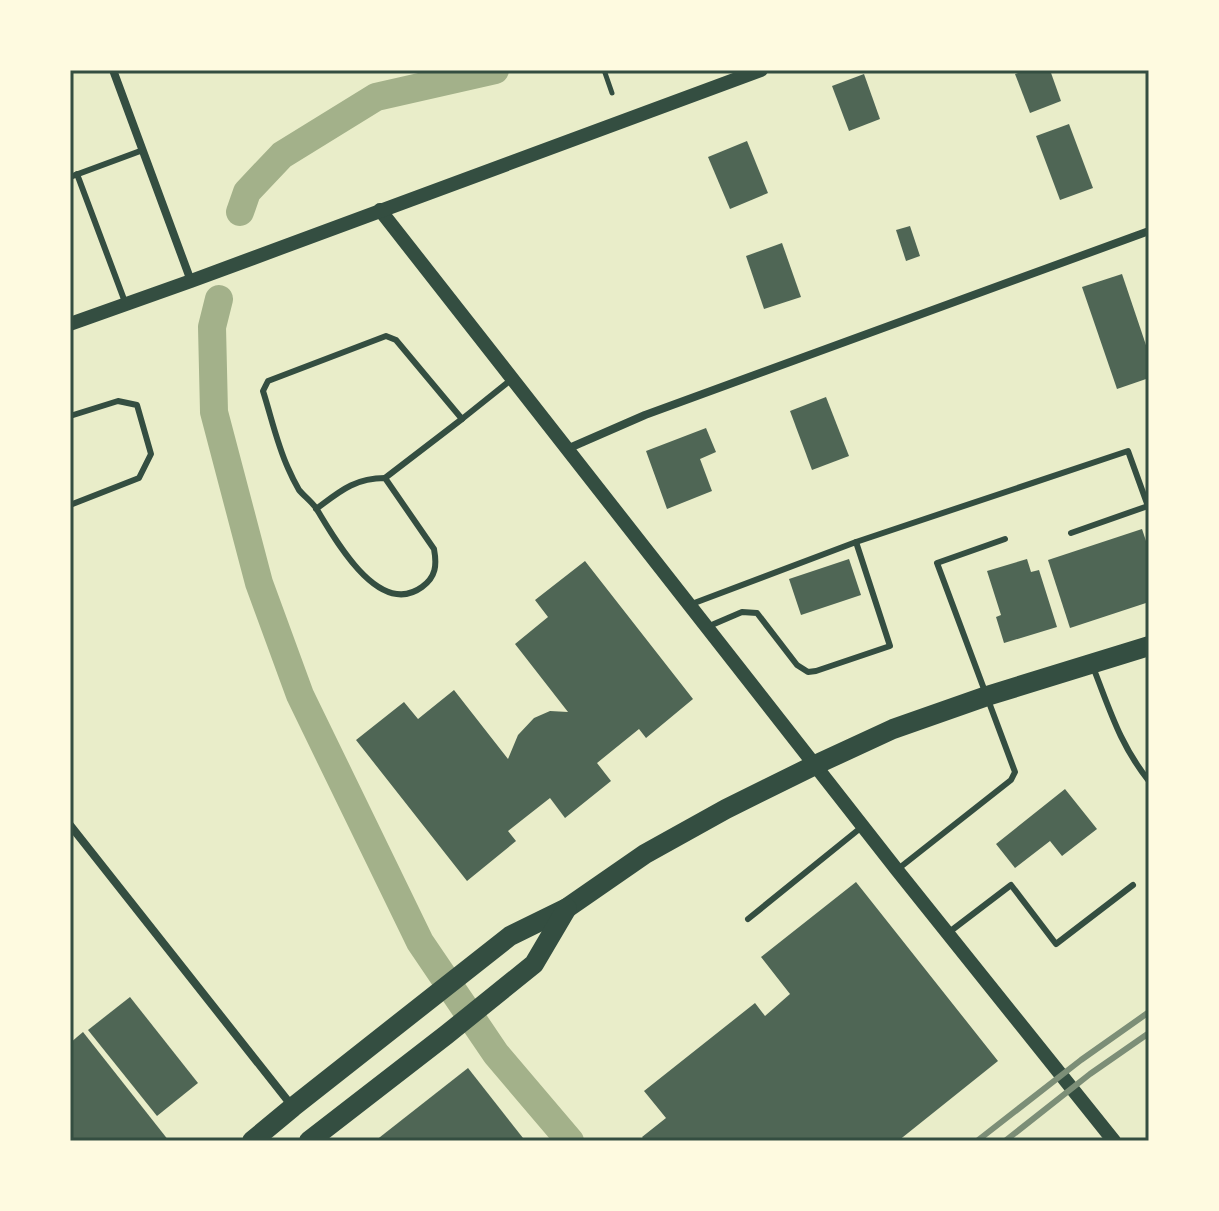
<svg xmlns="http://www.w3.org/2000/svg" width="1219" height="1211" font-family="Barlow,sans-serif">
<rect width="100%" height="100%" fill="#e9edc9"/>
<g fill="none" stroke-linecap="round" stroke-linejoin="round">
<g stroke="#a3b18a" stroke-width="28">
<path d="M240,212L247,192L282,155L376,97L495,70"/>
<path d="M219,299L212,327L214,412L259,583L300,695L420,942L496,1054L570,1141"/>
</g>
</g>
<g fill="#4f6655">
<path d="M1026,70H1050L1061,101L1030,113L1015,74Z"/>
<path d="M864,74L880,119L849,131L832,86Z"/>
<path d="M1069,124L1093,188L1060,200L1036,136Z"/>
<path d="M747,141L768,193L730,209L708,157Z"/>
<path d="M910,226L920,256L906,261L896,230Z"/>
<path d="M782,243L801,297L764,309L746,256Z"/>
<path d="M1122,274L1149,354V378L1117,389L1082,287Z"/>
<path d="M826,397L849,456L812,470L790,411Z"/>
<path d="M706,428L716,452L700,459L712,491L667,509L646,451Z"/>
<path d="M1142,529L1149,550V602L1070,628L1048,560Z"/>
<path d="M849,559L861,595L801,615L789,579Z"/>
<path d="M1027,559L1031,572L1039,570L1057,627L1004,643L996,617L1001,615L987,571Z"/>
<path d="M585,561L693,699L646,738L639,729L597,763L611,781L565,818L550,798L508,831L516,841L467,881L356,740L404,702L418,719L454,690L508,759L518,735L534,718L550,711L568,712L515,644L548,617L535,600Z"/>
<path d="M1065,789L1097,829L1062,856L1050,841L1015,868L996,844Z"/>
<path d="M856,882L998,1061L898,1141H645L642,1137L666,1118L644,1091L755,1003L765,1016L790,994L761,957Z"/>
<path d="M130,997L198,1083L157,1116L88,1030Z"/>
<path d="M83,1032L169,1141H70V1043Z"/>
<path d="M468,1068L523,1138L520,1141H375Z"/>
</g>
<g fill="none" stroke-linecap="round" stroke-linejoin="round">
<path stroke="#344e41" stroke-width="5" d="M604,70L612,93"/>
<g stroke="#344e41" stroke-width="6">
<path d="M77,174L125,302"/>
<path d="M70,177L143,150"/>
<path d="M70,416L118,401L137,405L151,454L139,478L70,505"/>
<path d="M385,478L462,419"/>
<path d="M316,509C339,492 354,478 385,478L434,549C437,565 436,577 422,587C378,619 334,537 316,508C311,501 304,496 299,490C295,483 291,475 288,468C277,444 271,416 263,391L268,381L386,336L396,340L462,419L512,379"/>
<path d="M1071,533L1148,506"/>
<path d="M689,605L856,542L1128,451L1149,509"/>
<path d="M707,627L742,612L757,613L797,665L808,672L816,671L890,646L856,542"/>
<path d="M1093,667C1110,710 1120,745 1149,781"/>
<path d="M898,869L1011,780L1015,772L937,563L1005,539"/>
<path d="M748,919L863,826"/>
<path d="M948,933L1011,885L1056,944L1133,885"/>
</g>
<g stroke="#344e41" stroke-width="8">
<path d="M113,70L191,281"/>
<path d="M567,449L645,415L1149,231"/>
<path d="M70,825L292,1106"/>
</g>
<g stroke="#344e41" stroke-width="14">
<path d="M380,210L897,870L1114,1141"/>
<path d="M70,324L191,281L761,70"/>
</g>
<g stroke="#344e41" stroke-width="20">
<path d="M252,1141L293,1107L510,936L567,908L645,854L726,809L815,765L893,729L987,696L1149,646"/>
<path d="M309,1141L446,1035L534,964L567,908"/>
</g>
<g stroke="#7c8e77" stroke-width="6">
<path d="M977,1141L1081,1060L1149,1012"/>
<path d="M1005,1141L1090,1074L1149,1033"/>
</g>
</g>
<rect width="1219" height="1211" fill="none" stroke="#fefae0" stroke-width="144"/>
<rect x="72" y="72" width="1075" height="1067" fill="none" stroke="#344e41" stroke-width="3"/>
</svg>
